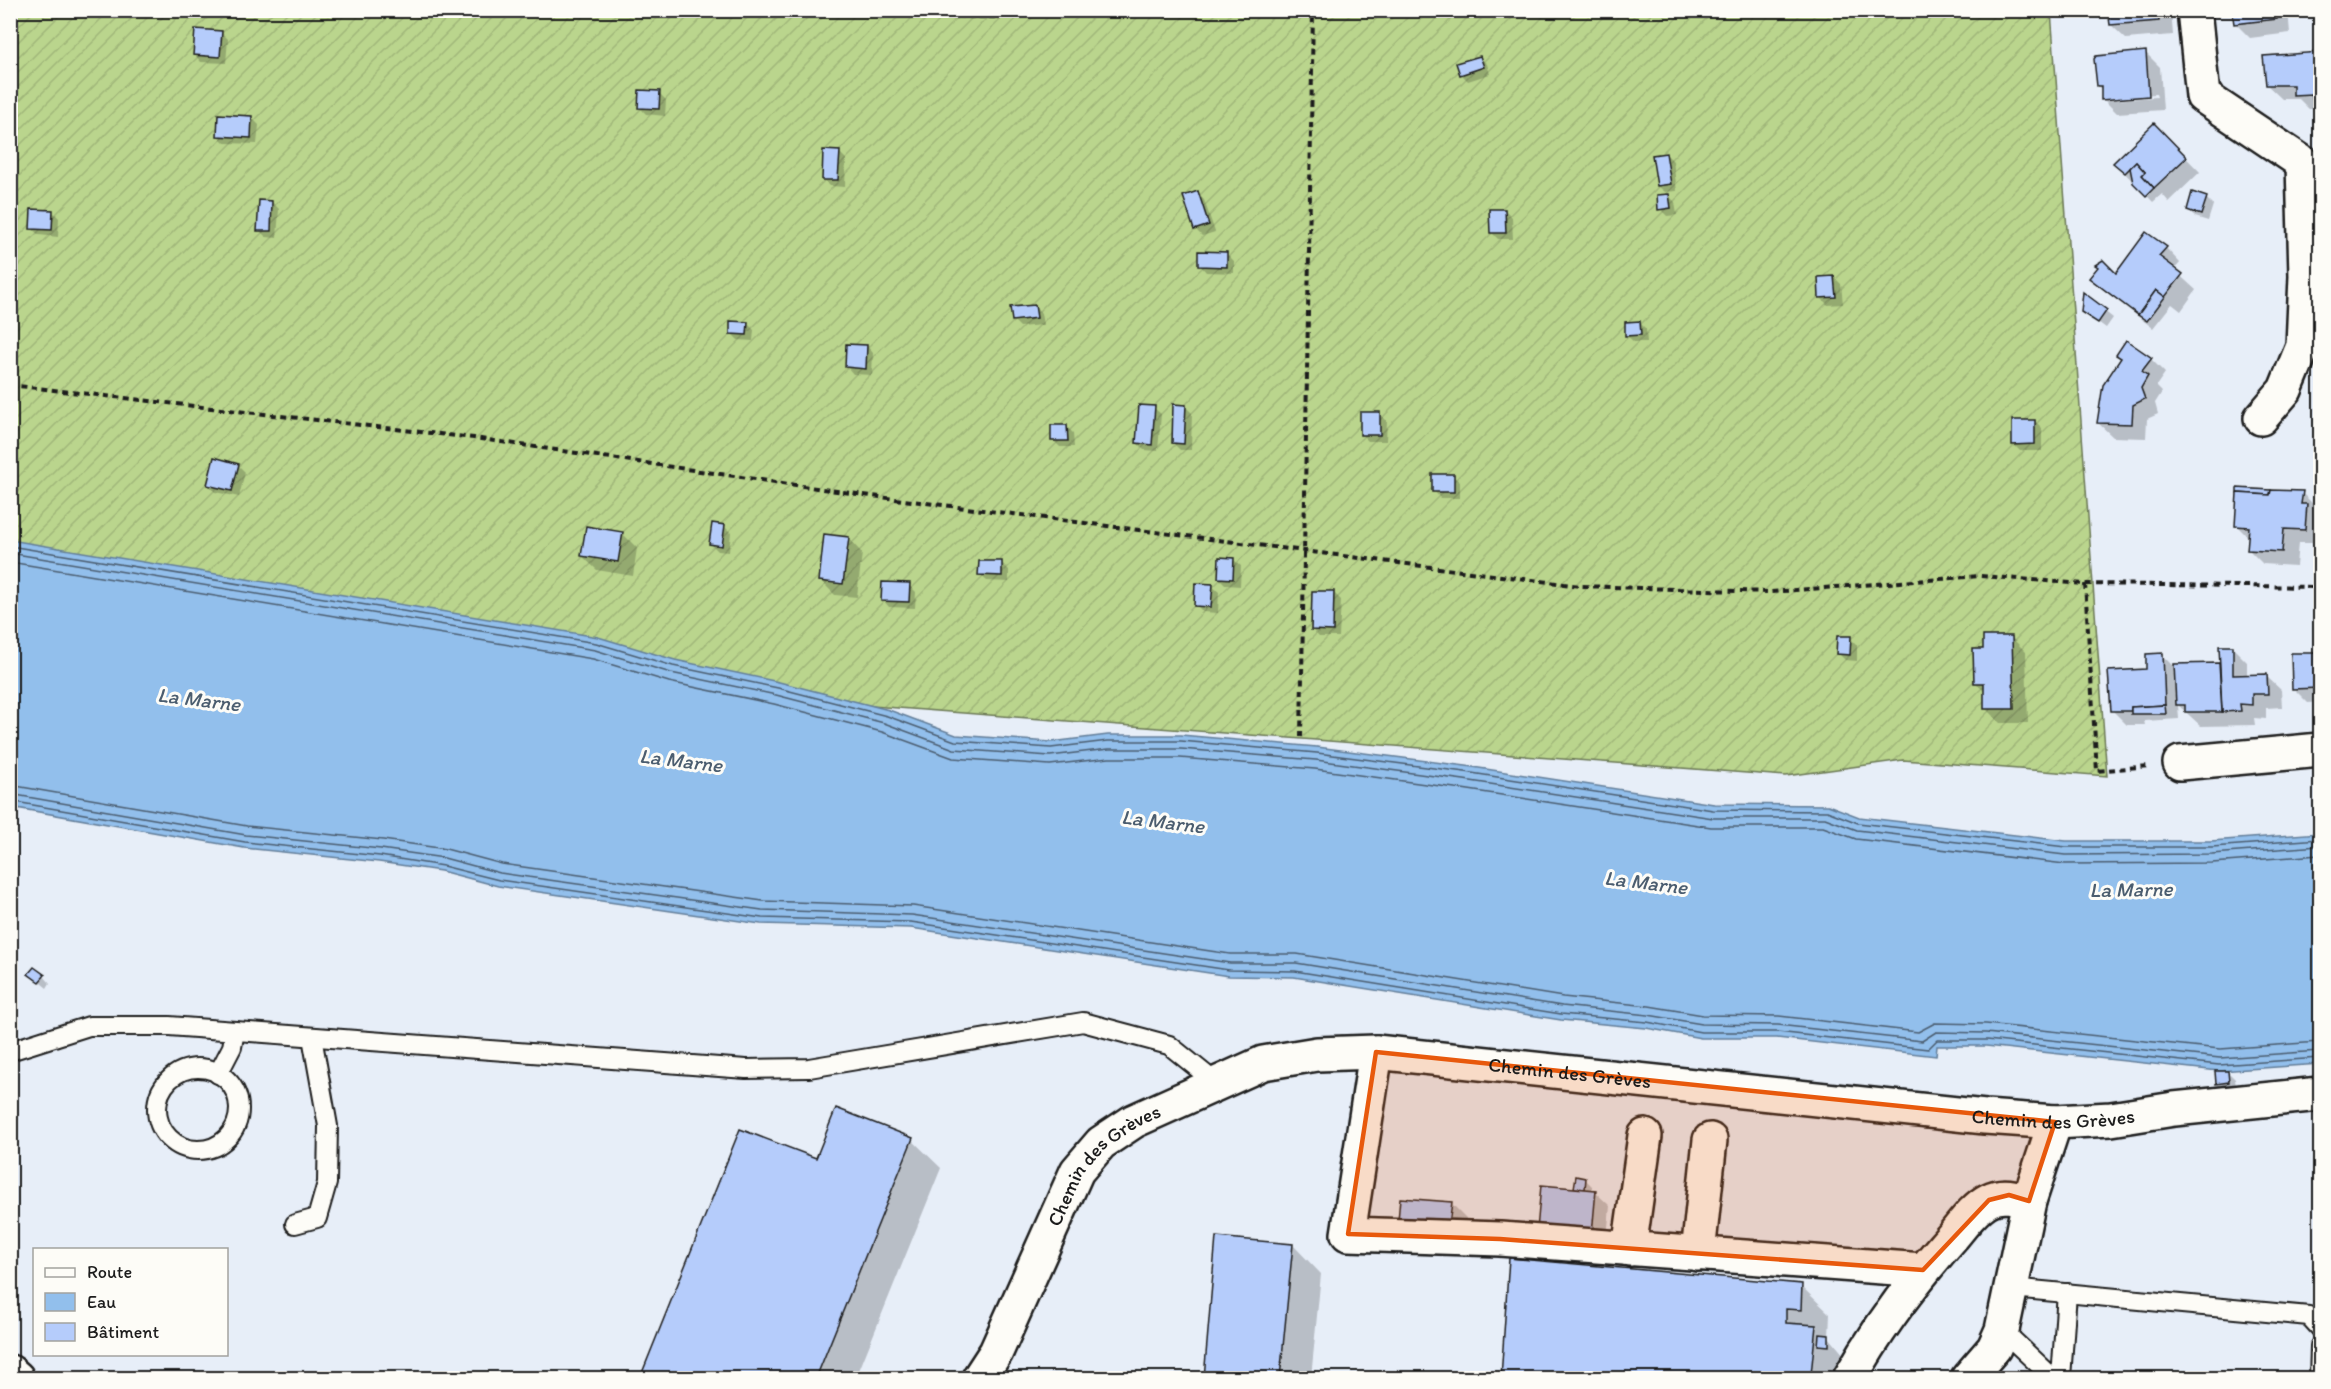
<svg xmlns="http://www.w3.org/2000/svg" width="2331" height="1389" font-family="Itim,sans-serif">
<defs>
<pattern id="garden-furrows" width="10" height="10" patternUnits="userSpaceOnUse" patternTransform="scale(1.5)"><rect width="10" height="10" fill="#bad58d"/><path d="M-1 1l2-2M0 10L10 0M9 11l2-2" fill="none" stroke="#9fb679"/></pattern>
</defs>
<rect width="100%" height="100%" fill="#e7eef8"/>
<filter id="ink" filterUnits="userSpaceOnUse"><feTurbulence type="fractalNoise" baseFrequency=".0167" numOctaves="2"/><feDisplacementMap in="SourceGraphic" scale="12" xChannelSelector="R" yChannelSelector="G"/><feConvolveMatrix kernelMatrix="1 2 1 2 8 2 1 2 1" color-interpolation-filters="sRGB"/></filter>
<g filter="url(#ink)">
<path fill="url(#garden-furrows)" stroke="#6b7854" stroke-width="1.5" d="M10,11H2051L2107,776L1903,760L1786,776L781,699L11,562Z"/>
<path fill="#92bfec" stroke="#637e99" stroke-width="1.5" d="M10,540L598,637L675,660L779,682L889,710L956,735L1051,742L1108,735H1181L1317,747L1466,766L1714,804L1828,805L1859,817L2066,841H2211L2320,833V1064L2219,1071L1986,1046H1937L1936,1056L1777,1038H1701L1646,1028L1561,1020L1294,977L1229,976L911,928L761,924L498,886L441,871L379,862L244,848L11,807Z"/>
<g fill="#0003" fill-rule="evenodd">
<path d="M1165,10H1186V13L1166,12Z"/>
<path d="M2171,10L2173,35L2126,39L2111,25L2110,11Z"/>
<path d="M2234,10H2288L2290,33L2250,38L2235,23Z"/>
<path d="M221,32L228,39L226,63L201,62L195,55Z"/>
<path d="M2145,52L2160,67L2163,110L2117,113L2103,99L2102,90L2098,86ZM2156,94L2157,97L2113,100L2110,97Z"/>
<path d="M2320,53V109H2309L2299,99H2282L2267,85L2265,57Z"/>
<path d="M1480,58L1487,64L1490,74L1468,81L1461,74Z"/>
<path d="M659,93L666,100L665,116L646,114L639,107Z"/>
<path d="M252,118L259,125L257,144L225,143L218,136Z"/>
<path d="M2154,125L2200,172L2169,202L2162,194L2153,202L2115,163Z"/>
<path d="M839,152L846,159L845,187L830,186L823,179Z"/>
<path d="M1666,154L1673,161L1677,191L1665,192L1658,186Z"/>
<path d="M1197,193L1204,200L1215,232L1202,236L1195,229Z"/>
<path d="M1668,195L1675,202L1677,215L1667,216L1660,209Z"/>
<path d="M2206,198L2213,205L2208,221L2195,217L2189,210Z"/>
<path d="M272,202L279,209L277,238L266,237L259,230Z"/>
<path d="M1505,210L1512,217L1513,239H1498L1491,232Z"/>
<path d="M52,211L59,218L58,237L39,235L32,229Z"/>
<path d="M2166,248L2180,263L2174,270L2196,290L2181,311L2172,304L2153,328L2106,292L2091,278L2116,275Z"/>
<path d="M1227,254L1234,261V273L1206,272L1200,265Z"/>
<path d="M1834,277L1841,284L1843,304L1828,305L1821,298Z"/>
<path d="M2084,295L2113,318L2106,328L2083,311Z"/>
<path d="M1035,306L1041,313L1043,325L1020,327L1013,320Z"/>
<path d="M1639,322L1646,329L1647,342H1634L1627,336Z"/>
<path d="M747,323L754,330L753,341L738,340L731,333Z"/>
<path d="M867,346L873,353L872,375L853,374L847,367Z"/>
<path d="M2118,355L2151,359L2165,373L2156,386L2162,392L2155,403L2158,414L2147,419L2146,438L2113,437L2098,423L2122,359Z"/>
<path d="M1185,406L1192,413L1191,450H1180L1173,443Z"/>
<path d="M1154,408L1161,414L1158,451L1144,450L1137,443Z"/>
<path d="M1380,414L1387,421L1386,441H1368L1361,434Z"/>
<path d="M2035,421L2042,428V451H2020L2013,444Z"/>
<path d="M1066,426L1073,433L1074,447H1060L1053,440Z"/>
<path d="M238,465L245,472L239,497L215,492L208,485Z"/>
<path d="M1453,476L1460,482V498H1440L1434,491Z"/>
<path d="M2302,493L2316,507V515L2320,520L2319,543H2298L2296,566L2263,564L2249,550L2250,539L2236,525Z"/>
<path d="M724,526L731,533L729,552L718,551L711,544Z"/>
<path d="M623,534L637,548L633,576L597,570L582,556Z"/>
<path d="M848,538L862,553L857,597L835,595L820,580Z"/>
<path d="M1234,560L1241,566L1240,586L1226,585L1219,578Z"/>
<path d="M1002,563L1009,570V582L987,581L980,575Z"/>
<path d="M909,585L916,592L915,608L889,607L883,600Z"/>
<path d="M1212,586L1219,592L1218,613L1203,612L1196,605Z"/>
<path d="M1334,593L1341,600L1339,637H1319L1312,630Z"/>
<path d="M1850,638L1857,645V661L1845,660L1838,653Z"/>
<path d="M2012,638L2026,652L2028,723H2000L1986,709L1985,692L1975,682L1985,650Z"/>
<path d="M2232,647L2247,662V676H2266L2281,690L2282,707L2266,708V719L2254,718L2255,725L2201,726L2178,705L2179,719L2144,721L2145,725H2127L2113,711L2162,655L2176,669V666L2221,664Z"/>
<path d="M2320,654V702L2308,703L2293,688L2292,655Z"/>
<path d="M30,974L44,976L50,983L47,988Z"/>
<path d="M2228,1072L2235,1079L2236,1088L2224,1090L2218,1083Z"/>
<path d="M741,1131L816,1160L912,1140L941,1168L856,1378H642Z"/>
<path d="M1577,1178L1585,1179L1592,1186V1191L1595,1192L1610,1206L1606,1248L1553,1244L1575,1190Z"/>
<path d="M1451,1203L1466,1218L1463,1239L1414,1235Z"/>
<path d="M1217,1238L1293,1245L1321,1274L1311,1378H1205Z"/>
<path d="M1511,1260L1801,1286L1830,1314L1829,1337L1844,1355L1842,1378H1502Z"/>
</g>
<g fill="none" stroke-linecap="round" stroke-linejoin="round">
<g stroke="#4b5d6f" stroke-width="1.5">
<path d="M10,546L596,643L673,666L778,688L887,716L955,741L1051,748L1108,741H1181L1317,753L1465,772L1713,810L1827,811L1858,823L2066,847H2212L2320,839"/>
<path d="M10,553L595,650L671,673L776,695L884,723L954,749L1050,756L1109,749H1181L1316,760L1464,780L1713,818H1825L1857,830L2065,855L2212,854L2320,846"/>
<path d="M10,562L593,659L669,682L774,704L882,732L953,758L1050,765L1109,758H1180L1315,769L1462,789L1711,827H1823L1856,839L2065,864L2212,863L2320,855"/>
<path d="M10,785L247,826L383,840L446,849L502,864L763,901L913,906L1230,954H1297L1563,997L1649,1006L1703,1015L1779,1016L1918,1032L1935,1023L1986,1024L2220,1049L2320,1042"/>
<path d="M10,794L246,835L381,849L444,858L500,873L762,910L912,915L1230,963H1296L1562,1006L1648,1015L1702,1024L1778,1025L1922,1041L1936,1032L1986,1033L2220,1058L2320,1051"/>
<path d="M10,801L245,842L380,856L443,866L499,880L762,918L911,922L1229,970L1295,971L1561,1014L1647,1022L1701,1032H1777L1928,1049L1937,1040H1987L2219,1065L2320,1058"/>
</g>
</g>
<g fill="#b5ccfb" stroke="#1c1c1c" stroke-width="1.5">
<path d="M2108,10H2158L2159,21L2110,25Z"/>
<path d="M2232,10H2276L2277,19L2234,24Z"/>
<path d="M195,29L222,31L220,57L193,55Z"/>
<path d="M2146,51L2149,96L2101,100V86H2097L2094,59L2096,56Z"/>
<path d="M2320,52V103L2313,104L2312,94L2293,95V85H2266L2263,56Z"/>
<path d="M1480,56L1484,67L1460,75L1456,63Z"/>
<path d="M639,90L660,91L659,109L638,108Z"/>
<path d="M218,114L252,116L251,138L217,136Z"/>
<path d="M2154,123L2187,157L2154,188L2142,175L2145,172L2136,162L2125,173L2113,163Z"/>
<path d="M823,150L840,151L838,180H822Z"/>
<path d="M1666,153L1671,184L1657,186L1652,155Z"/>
<path d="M2136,162L2145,172L2142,175L2154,188L2146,196L2133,183L2130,168Z"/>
<path d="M1198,191L1209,225L1194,230L1183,196Z"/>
<path d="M2192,192L2207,197L2201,215L2187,210Z"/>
<path d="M1669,194L1671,208L1658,210L1657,195Z"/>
<path d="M259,200L272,201L271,231H257Z"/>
<path d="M31,209L53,210L52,230L30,229Z"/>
<path d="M1489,209H1505L1506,233H1490Z"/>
<path d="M2146,232L2167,247L2159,256L2183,274L2165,297L2156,290L2138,315L2089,278L2098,267L2095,265L2103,260L2116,273Z"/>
<path d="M1198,251L1227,252V267L1198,266Z"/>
<path d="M1834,276L1836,297L1819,298L1818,277Z"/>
<path d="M2156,290L2165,297L2147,321L2138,315Z"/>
<path d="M2083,292L2107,310L2098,323L2081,312Z"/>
<path d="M1035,305L1037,318L1012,321L1010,307Z"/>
<path d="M730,321L748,322L747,335L730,334Z"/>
<path d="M1640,321L1641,335L1625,336V322Z"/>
<path d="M2126,340L2152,358L2142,371L2148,376L2141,388L2145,399L2133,405L2132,424L2097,423L2103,385L2121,358L2116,355Z"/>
<path d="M846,344L867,345L866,369L845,367Z"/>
<path d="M1173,404L1186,405L1184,444L1172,443Z"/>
<path d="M1139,405L1155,406L1152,445L1136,443Z"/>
<rect x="1360" y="412" width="20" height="23"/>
<path d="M2012,420H2035V444L2012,445Z"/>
<path d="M1051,425H1067L1068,441H1051Z"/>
<path d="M214,457L239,464L232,491L207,485Z"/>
<rect x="1432" y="474" width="22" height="18"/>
<path d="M2237,488L2271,490L2270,495L2237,493Z"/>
<path d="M2271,490L2303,491L2301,504H2307L2305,530L2284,529L2282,552L2247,550L2249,527L2235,526L2237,493L2270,495Z"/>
<path d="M712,523L725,525L722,546L709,544Z"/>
<path d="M586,526L623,532L618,562L581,556Z"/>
<path d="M824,534L849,537L843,584L819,581Z"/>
<path d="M1219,557L1234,558L1233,579L1218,578Z"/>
<path d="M979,561H1002V576L978,575Z"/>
<path d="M882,582L910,583L909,602L881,601Z"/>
<path d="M1195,583L1213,584L1211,607L1194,606Z"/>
<path d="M1312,591H1334L1333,631L1311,630Z"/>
<path d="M1837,636H1851L1850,655L1836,654Z"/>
<path d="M1983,636H2012L2014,709H1984V683H1974L1973,649H1983Z"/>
<path d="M2219,646H2233V675L2267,674L2268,694H2252V705L2240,704L2241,711L2222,712Z"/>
<path d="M2163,653L2165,705L2131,707V711H2111L2108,671L2146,669V654Z"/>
<path d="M2291,653H2320V688L2292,689Z"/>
<path d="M2219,663L2222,712H2185V705H2176L2174,664Z"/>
<path d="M2165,705L2166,714H2131V707Z"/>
<path d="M34,967L45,975L39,982L28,974Z"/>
<path d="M2215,1071H2228L2229,1082L2216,1084Z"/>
<path d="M836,1108L913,1138L816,1378H640L740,1129L816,1158Z"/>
<path d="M1576,1176L1586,1178L1585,1189L1574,1188Z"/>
<path d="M1541,1185L1596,1190L1592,1234L1537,1230Z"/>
<path d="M1400,1198L1452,1202L1449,1225L1398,1221Z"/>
<path d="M1216,1237L1293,1244L1280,1378H1204Z"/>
<path d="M1509,1258L1802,1284L1801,1310L1786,1309V1323L1816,1325L1811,1375L1783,1372V1378H1501Z"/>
<path d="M1819,1334L1829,1335V1346L1818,1345Z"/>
</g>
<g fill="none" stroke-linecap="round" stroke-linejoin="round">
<g stroke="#1c1c1c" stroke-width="22">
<g id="lane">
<path d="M10,1051L89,1026H169L746,1069L809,1068L1083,1022L1169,1045L1216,1083"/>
<circle cx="198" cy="1109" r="41"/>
<path d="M218,1074L232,1047L235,1031"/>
<path d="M295,1224L317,1218L327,1183L328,1126L312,1037"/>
<path d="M2012,1288L2309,1316L2320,1328"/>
<path d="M2002,1330L2053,1378"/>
<path d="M2061,1378L2067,1293"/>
<path d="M2319,1378L2320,1347"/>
</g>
</g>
<g stroke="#1c1c1c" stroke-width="38">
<g id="street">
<path d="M2194,10L2203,96L2303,163L2306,276L2303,346L2285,390L2261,418"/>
<path d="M2180,763L2320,750"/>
<path d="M1376,1052L1348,1234L1500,1239L1923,1270"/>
<path d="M1629,1249L1645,1136"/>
<path d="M1698,1254L1710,1140"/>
<path d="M10,1372L17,1378"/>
<path id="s1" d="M979,1378L996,1352L1077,1171L1101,1143L1134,1121L1263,1063L1317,1054L1376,1052L1985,1117L2055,1122L2111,1119L2174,1109L2320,1094"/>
<path d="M1850,1378C1879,1326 1914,1280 1953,1236C1963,1224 1975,1207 1989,1200C2002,1193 2016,1197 2029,1201"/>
<path d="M1968,1378L1994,1348L2002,1330L2029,1201L2055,1122"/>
</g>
</g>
<g stroke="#1c1c1c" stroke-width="4" stroke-dasharray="6 4.5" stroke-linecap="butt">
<path d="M695,10L999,17L1010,10"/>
<path d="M10,385L474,438L864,495L1580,586L1770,592L1980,576L2085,584L2320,587"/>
<path d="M2085,584L2097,771L2149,766"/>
<path d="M1301,737L1313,10"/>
</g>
<use href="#lane" stroke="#fdfcf7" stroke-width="18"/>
<use href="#street" stroke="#fdfcf7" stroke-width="33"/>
</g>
</g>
<path fill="#e8590c" fill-opacity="0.2" stroke="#e8590c" stroke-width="4.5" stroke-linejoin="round" d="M1376,1052L2055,1122L2029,1201L2009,1195L1989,1200L1923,1270L1500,1239L1348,1234Z"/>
<g text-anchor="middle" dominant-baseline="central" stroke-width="6" stroke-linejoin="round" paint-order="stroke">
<g font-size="20" fill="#1c1c1c" stroke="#fdfcf7">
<text stroke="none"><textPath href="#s1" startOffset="756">Chemin des Grèves</textPath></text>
<text stroke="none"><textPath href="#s1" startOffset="1242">Chemin des Grèves</textPath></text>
<text stroke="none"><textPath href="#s1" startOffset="252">Chemin des Grèves</textPath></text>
</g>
<g font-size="21" font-style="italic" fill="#4b5d6f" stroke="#fdfcf7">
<text transform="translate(199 699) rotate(7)">La Marne</text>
<text transform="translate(681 760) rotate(7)">La Marne</text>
<text transform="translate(1163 821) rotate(7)">La Marne</text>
<text transform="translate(1646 882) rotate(7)">La Marne</text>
<text transform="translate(2131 889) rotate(-1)">La Marne</text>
</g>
</g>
<rect width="2331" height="1389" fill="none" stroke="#fdfcf7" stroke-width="36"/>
<rect x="18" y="18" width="2295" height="1353" fill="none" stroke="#1c1c1c" stroke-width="2" filter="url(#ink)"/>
<rect x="33" y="1248" width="195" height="108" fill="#fdfcf7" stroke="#a3a29f" stroke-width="1.5"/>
<rect x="45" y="1268" width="30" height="9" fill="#fdfcf7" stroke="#a3a29f" stroke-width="1.5"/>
<text x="87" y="1278" font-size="18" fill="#1c1c1c">Route</text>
<rect x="45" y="1293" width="30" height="18" fill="#92bfec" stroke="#a3a29f" stroke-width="1.5"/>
<text x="87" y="1308" font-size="18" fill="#1c1c1c">Eau</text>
<rect x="45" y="1323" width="30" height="18" fill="#b5ccfb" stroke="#a3a29f" stroke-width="1.5"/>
<text x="87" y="1338" font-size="18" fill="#1c1c1c">Bâtiment</text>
</svg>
